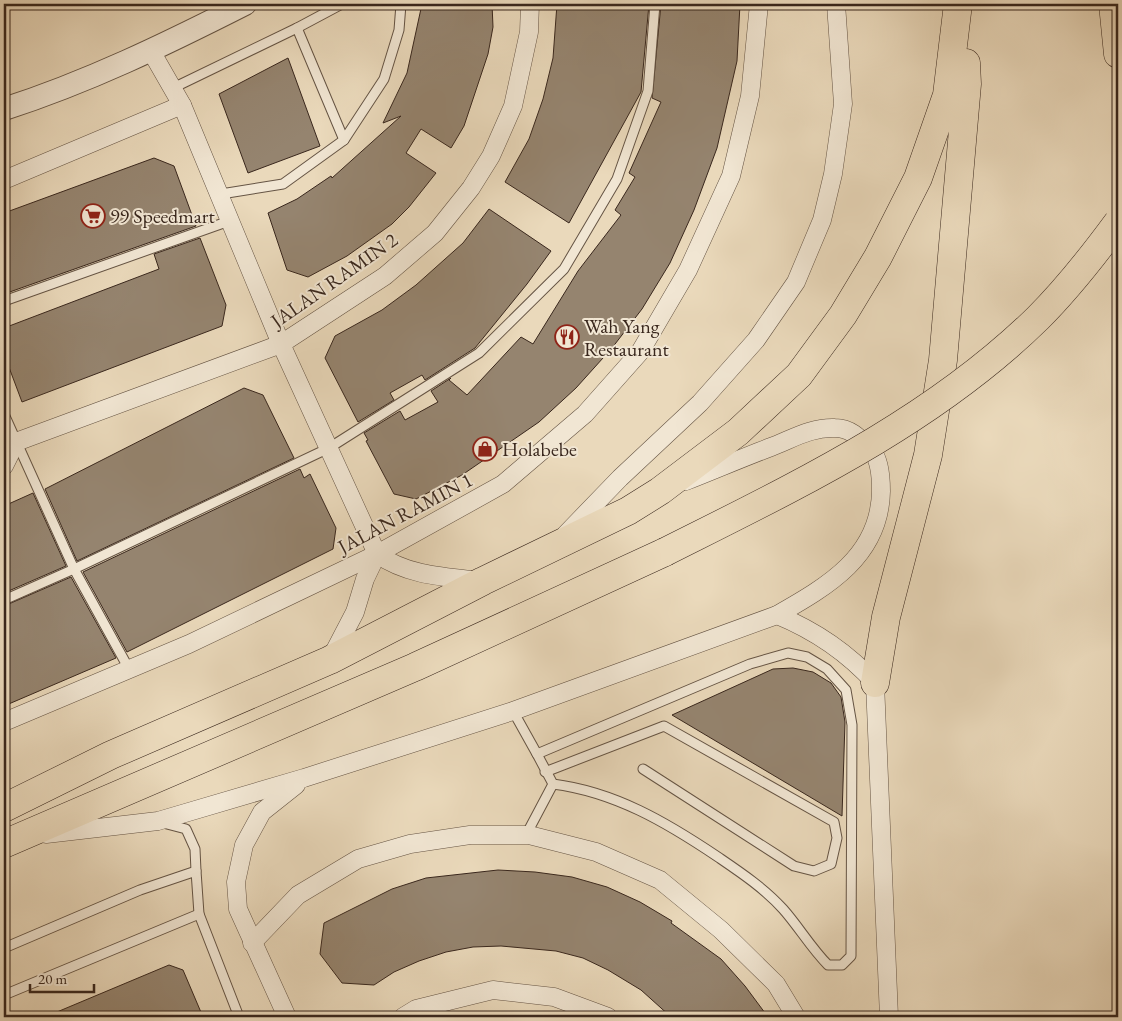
<svg xmlns="http://www.w3.org/2000/svg" width="1122" height="1021" font-family="'EB Garamond',serif">
<rect width="100%" height="100%" fill="#ead9bb"/>
<filter id="stains"><feTurbulence type="fractalNoise" baseFrequency=".004" numOctaves="4"/><feColorMatrix values="0 0 0 0 .2 0 0 0 0 .09 0 0 0 0 .02 0 0 0 .5 -.17"/></filter>
<radialGradient id="worn" r=".72"><stop offset=".6" stop-color="#630" stop-opacity="0"/><stop offset="1" stop-color="#630" stop-opacity=".3"/></radialGradient>
<g fill="#95846f" stroke="#39271d">
<path d="M422,4H492L493,27L488,54L464,126L451,148L421,129L406,153L436,173L409,207L392,224L347,256L308,277L287,270L268,213L297,199L331,176L332,178L401,116L383,123L407,73Z"/>
<path d="M557,4H649L641,92L569,223L505,182L529,139L543,99L553,58Z"/>
<path d="M661,4H740L737,61L717,148L694,210L670,263L642,309L612,348L576,388L539,422L462,475L416,499L394,494L366,441L368,440L364,433L400,411L405,420L438,402L431,391L451,378L449,380L467,395L521,337L533,344L578,271L621,215L615,210L635,177L629,173L661,102L652,98Z"/>
<path d="M288,58L320,146L248,173L219,94Z"/>
<path d="M154,158L174,166L196,226L4,294V213Z"/>
<path d="M489,209L551,251L527,284L475,348L425,380L422,375L390,393L394,400L358,422L325,358L335,336L382,310L416,285L463,243Z"/>
<path d="M200,238L226,305L222,326L22,402L4,354V328L159,269L154,254Z"/>
<path d="M244,388L263,395L294,458L77,561L45,489Z"/>
<path d="M300,469L304,478L310,474L336,528L333,549L127,652L83,572Z"/>
<path d="M33,493L66,566L4,593V506Z"/>
<path d="M71,577L116,658L4,706V606Z"/>
<path d="M793,668L813,672L831,683L841,697L845,722L842,816L672,715L773,669Z"/>
<path d="M498,870L535,872L572,877L607,887L640,902L672,921L671,923L721,959L745,986L768,1017H671L641,990L608,970L583,958L556,951L501,946L473,947L446,952L419,961L394,972L374,985L342,983L320,954L324,923L392,889L426,878Z"/>
<path d="M169,965L183,970L203,1017H45Z"/>
</g>
<g fill="none" stroke-linecap="round" stroke-linejoin="round">
<g stroke="#655444" stroke-width="11">
<g id="service">
<path d="M297,28L344,140"/>
<path d="M173,88L297,28L342,4"/>
<path d="M221,194L283,184L344,140L384,79L399,30L401,4"/>
<path d="M4,301L232,220"/>
<path d="M4,414L74,569L129,669"/>
<path d="M4,600L74,569L329,448L479,353L564,269L617,179L648,91L655,4"/>
<path d="M788,653L807,657L827,669L846,690L852,725L851,956L842,965H828C811,948 799,927 783,909C764,888 740,872 718,857C666,822 615,792 553,784L537,754L750,664Z"/>
<path d="M513,711L537,754"/>
<path d="M545,772L664,726L834,822L837,838L831,864L814,871L794,866L643,769"/>
<path d="M163,823L186,829L195,849L196,871"/>
<path d="M526,835L553,784"/>
<path d="M4,948L140,890L196,871L199,914L239,1017"/>
<path d="M4,995L199,914"/>
</g>
</g>
<g stroke="#655444" stroke-width="19">
<g id="minor">
<path d="M151,51L182,105L281,344L377,554C408,576 445,577 482,581"/>
<path d="M4,180L182,105"/>
<path d="M4,438L16,442L281,344L385,276L435,233L471,188L491,156L513,106L529,32L530,4"/>
<path d="M4,466L16,442"/>
<path d="M565,535L620,478L700,403L756,340L796,282L822,220L833,174L843,104L836,4"/>
<path d="M777,615C816,631 847,652 875,683L889,1017"/>
<path d="M330,660L355,612L365,579L377,554"/>
<path d="M4,722L189,644L377,554L503,484L585,414L640,352L688,270L731,176L750,96L759,4"/>
<path d="M46,834L158,821L304,778L513,711L777,615C828,586 880,556 881,491C881,480 880,460 872,451C861,440 852,428 835,428C811,427 792,439 771,447C742,458 714,470 686,481"/>
<path d="M252,943L298,895L358,859L410,844L470,835H529L596,852L660,880L721,930L776,984L796,1017"/>
<path d="M287,1017L238,909L236,882L244,845L262,812L296,785"/>
<path d="M403,1017L416,1009L493,990L554,997L608,1017"/>
</g>
</g>
<g stroke="#655444" stroke-width="24">
<path id="tertiary" d="M4,109C88,82 166,44 245,4"/>
</g>
<g stroke="#39271d" stroke-width="29">
<g id="motorway">
<path d="M1113,4L1118,54"/>
<path d="M875,683L886,617L928,455L943,360L967,84L966,63"/>
<path d="M4,808L111,755L330,660L483,581L628,511L660,491L738,432L799,375L843,315L878,257L918,178L947,95L958,4"/>
<path d="M4,844L415,667L665,552"/>
</g>
</g>
<use href="#service" stroke="#f1e6d3" stroke-width="9"/>
<use href="#minor" stroke="#f1e6d3" stroke-width="18"/>
<use href="#tertiary" stroke="#f1e6d3" stroke-width="22"/>
<use href="#motorway" stroke="#ead9bb" stroke-width="28"/>
<g stroke="#39271d" stroke-width="29" stroke-linecap="butt">
<path id="motorway-bridge" d="M665,552C796,486 932,422 1038,318C1068,288 1093,256 1118,222"/>
</g>
<use href="#motorway-bridge" stroke="#ead9bb" stroke-width="28"/>
</g>
<defs>
<g id="supermarket-ring" transform="scale(1.25)"><circle r="9.5" fill="#f1e6d3" stroke="#8f2418" stroke-width="1.5"/><path d="M-6-5.5h2.5l.6 2H6L4.5 2H-2.5L-4.4-4H-6ZM-1.5 3.2a1.3 1.3 0 1 0 .1 0ZM3 3.2a1.3 1.3 0 1 0 .1 0Z" fill="#8f2418"/></g>
<g id="restaurant-ring" transform="scale(1.25)"><circle r="9.5" fill="#f1e6d3" stroke="#8f2418" stroke-width="1.5"/><path d="M-5-6h1v4h1v-4h1v4h1v-4h1v5L-1.5 .5V6h-2V.5L-5-1ZM5-6V6H3V1.5H1.5Q1.5-4 5-6Z" fill="#8f2418"/></g>
<g id="shop-ring" transform="scale(1.25)"><circle r="9.5" fill="#f1e6d3" stroke="#8f2418" stroke-width="1.5"/><path d="M-5-2.5h2.3a2.7 3.5 0 0 1 5.4 0H5L5.5 6h-11ZM-1.5-2.5h3a1.5 2.3 0 0 0-3 0Z" fill="#8f2418"/></g>
</defs>
<g fill-rule="evenodd">
<use href="#supermarket-ring" x="93" y="216"/>
<use href="#restaurant-ring" x="567" y="337"/>
<use href="#shop-ring" x="485" y="449"/>
</g>
<g text-anchor="middle" dominant-baseline="central" stroke-width="4" stroke-linejoin="round" paint-order="stroke">
<g font-size="20" fill="#39271d" stroke="#f1e6d3" text-anchor="start">
<text x="110" y="216">99 Speedmart</text>
<text x="584" y="326">Wah Yang<tspan x="584" dy="23">Restaurant</tspan></text>
<text x="502" y="449">Holabebe</text>
</g>
<g font-size="20" fill="#39271d" stroke="#f1e6d3">
<text transform="translate(334 280) rotate(-35)">JALAN RAMIN 2</text>
<text transform="translate(405 513) rotate(-28)">JALAN RAMIN 1</text>
</g>
</g>
<rect width="1122" height="1021" fill="none" stroke="#ead9bb" stroke-width="20"/>
<rect x="5" y="5" width="1112" height="1011" fill="none" stroke="#39271d" stroke-width="2.5"/>
<rect x="10" y="10" width="1102" height="1001" fill="none" stroke="#39271d"/>
<path d="M30 984v8h64v-8" fill="none" stroke="#39271d" stroke-width="2.5"/>
<text x="38" y="984" font-size="15" fill="#39271d" stroke="#f1e6d3" stroke-width="4" paint-order="stroke">20 m</text>
<rect width="100%" height="100%" filter="url(#stains)"/>
<rect width="100%" height="100%" fill="url(#worn)"/>
</svg>
